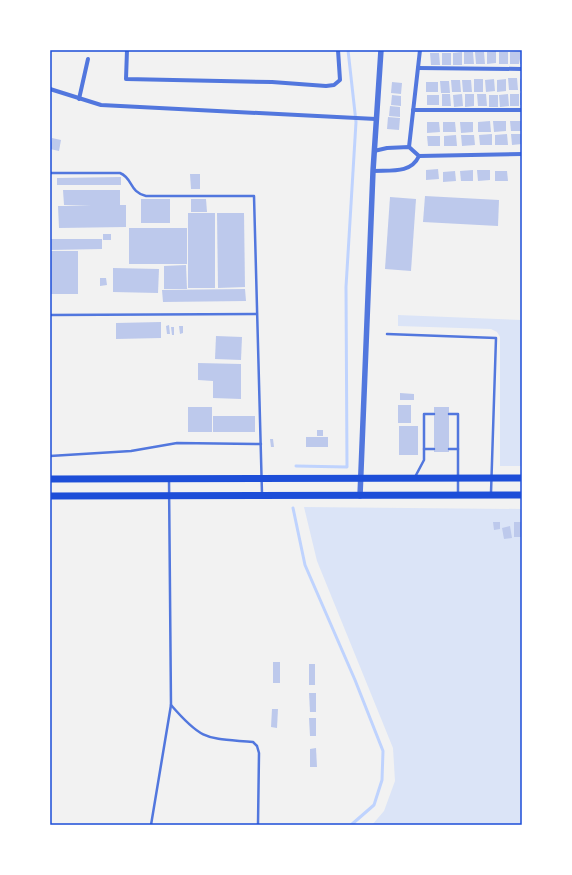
<svg xmlns="http://www.w3.org/2000/svg" width="572" height="875" font-family="'Asap Condensed',sans-serif">
<rect width="100%" height="100%" fill="#f2f2f2"/>
<g fill="#dbe4f7">
<path d="M398,315L522,320V466H500V337L497,332L491,329L398,326Z"/>
<path d="M304,507L522,509V825H372L384,811L395,781L393,748L317,561Z"/>
</g>
<g fill="none" stroke-linecap="round" stroke-linejoin="round">
<g stroke="#bfd3fe" stroke-width="3">
<path d="M296,466L347,467L346,287L356,122L348,50"/>
<path d="M293,508L305,565L355,680L383,751L382,780L374,805L351,825"/>
</g>
</g>
<g fill="#bdc9ec">
<path d="M496,51V63L487,64V52Z"/>
<path d="M522,51V64H520V59L519,64H510V52Z"/>
<path d="M462,52V65H453V53Z"/>
<path d="M464,52H473L474,64H464Z"/>
<path d="M475,52H484L485,64H476Z"/>
<rect x="499" y="52" width="9" height="12"/>
<path d="M430,53H439L440,65H431Z"/>
<rect x="442" y="53" width="9" height="12"/>
<path d="M508,78H517L518,90H509Z"/>
<path d="M522,78V91H520V79Z"/>
<rect x="474" y="79" width="9" height="13"/>
<path d="M494,79L495,91L486,92L485,80Z"/>
<path d="M506,79V91L497,92V80Z"/>
<path d="M451,80H460L461,92H452Z"/>
<path d="M462,80H471L472,92H463Z"/>
<path d="M440,81H449L450,93H441Z"/>
<path d="M392,82L402,83L401,94L391,93Z"/>
<rect x="426" y="82" width="12" height="10"/>
<rect x="520" y="93" width="2" height="12"/>
<path d="M442,94H450L451,106H442Z"/>
<path d="M462,94L463,106L454,107L453,95Z"/>
<path d="M465,94H474V106L465,107Z"/>
<path d="M477,94H486L487,106H478Z"/>
<path d="M508,94L509,106L500,107L499,95Z"/>
<rect x="510" y="94" width="9" height="12"/>
<path d="M392,95L401,96V106L391,105Z"/>
<rect x="427" y="95" width="12" height="10"/>
<rect x="489" y="95" width="9" height="12"/>
<path d="M390,106L400,107V117L389,116Z"/>
<path d="M388,117L400,118L399,130L387,129Z"/>
<path d="M490,121L491,132H478V122Z"/>
<path d="M493,121H506V131L494,132Z"/>
<path d="M510,121H522V131H511Z"/>
<path d="M427,122H439L440,132L427,133Z"/>
<path d="M443,122H455L456,132H443Z"/>
<path d="M460,122H473V132L461,133Z"/>
<path d="M492,134V145H480L479,135Z"/>
<path d="M507,134L508,145H495V135Z"/>
<path d="M511,134H522V144L512,145Z"/>
<path d="M456,135L457,146H444V136Z"/>
<path d="M461,135H474L475,145L462,146Z"/>
<path d="M427,136H440V146H428Z"/>
<path d="M52,138L61,140L59,151L50,149Z"/>
<path d="M438,169L439,179L426,180V170Z"/>
<path d="M473,170V181H461L460,171Z"/>
<path d="M477,170H490V180L478,181Z"/>
<path d="M455,171L456,181L443,182V172Z"/>
<path d="M495,171H507L508,181H495Z"/>
<path d="M190,174H200V189H191Z"/>
<path d="M121,177V185H57V178Z"/>
<path d="M63,190H120V205H126V227L59,228L58,206H91L64,205Z"/>
<path d="M425,196L499,200L498,226L423,222Z"/>
<path d="M390,197L416,199L411,271L385,269Z"/>
<rect x="141" y="199" width="29" height="24"/>
<path d="M191,199H206L207,212H191Z"/>
<rect x="188" y="213" width="27" height="75"/>
<path d="M217,213H244L245,287L218,288Z"/>
<rect x="129" y="228" width="58" height="36"/>
<rect x="103" y="234" width="8" height="6"/>
<path d="M50,239H102V249L50,250Z"/>
<rect x="50" y="251" width="28" height="43"/>
<path d="M186,265L187,289H164V266Z"/>
<path d="M113,268L159,269L158,293L113,292Z"/>
<path d="M100,278H106L107,285L100,286Z"/>
<path d="M245,289L246,301L163,302L162,290Z"/>
<path d="M161,322V338L116,339V323Z"/>
<path d="M169,325L170,334H167L166,326Z"/>
<path d="M179,326H183V333L180,334Z"/>
<path d="M171,327H174V335H172Z"/>
<path d="M216,336L242,337L241,360L215,359Z"/>
<path d="M198,363L241,364V399L213,398V381L198,380Z"/>
<path d="M400,393L414,394V400H400Z"/>
<rect x="398" y="405" width="13" height="18"/>
<rect x="188" y="407" width="24" height="25"/>
<rect x="434" y="407" width="15" height="45"/>
<rect x="213" y="416" width="42" height="16"/>
<rect x="399" y="426" width="19" height="29"/>
<rect x="317" y="430" width="6" height="6"/>
<rect x="306" y="437" width="22" height="10"/>
<path d="M270,439H273L274,447H271Z"/>
<path d="M493,522H500V529L494,530Z"/>
<rect x="514" y="522" width="8" height="15"/>
<path d="M510,526L512,538L504,539L502,528Z"/>
<rect x="273" y="662" width="7" height="21"/>
<rect x="309" y="664" width="6" height="21"/>
<path d="M309,693H316V712H310Z"/>
<path d="M272,709H278L277,728L271,727Z"/>
<path d="M309,718H316V736H310Z"/>
<path d="M316,748L317,767H310V749Z"/>
</g>
<g fill="none" stroke-linecap="round" stroke-linejoin="round">
<g stroke="#5277de" stroke-width="2.5">
<path d="M50,173H120C133,178 129,192 146,196H254L262,494"/>
<path d="M50,315L256,314"/>
<path d="M387,334L496,338L491,493"/>
<path d="M449,414H458V494"/>
<path d="M424,449H434"/>
<path d="M449,449H458"/>
<path d="M50,456L131,451L177,443L261,444"/>
<path d="M415,477L424,460V414H434"/>
<path d="M171,705C203,742 207,738 253,742L257,746L259,753L258,825"/>
<path d="M151,825L171,705L169,479"/>
</g>
<g stroke="#5277de" stroke-width="4">
<path d="M127,50L126,79L272,82L326,86L334,85L340,80L338,50"/>
<path d="M418,68L522,69"/>
<path d="M50,89L101,105L376,119"/>
<path d="M79,99L88,59"/>
<path d="M413,110H522"/>
<path d="M409,147L420,50"/>
<path d="M374,151L387,148L409,147L419,156"/>
<path d="M419,156L522,154"/>
<path d="M373,171C390,170 411,174 419,156"/>
</g>
<path stroke="#5277de" stroke-width="5.5" d="M360,496L373,171L381,50"/>
<g stroke="#1d4ed8" stroke-width="7">
<path d="M50,479L522,478"/>
<path d="M50,496L522,495"/>
</g>
</g>
<rect width="572" height="875" fill="none" stroke="#ffffff" stroke-width="102"/>
<rect x="51" y="51" width="470" height="773" fill="none" stroke="#1d4ed8" stroke-width="1.5"/>
</svg>
